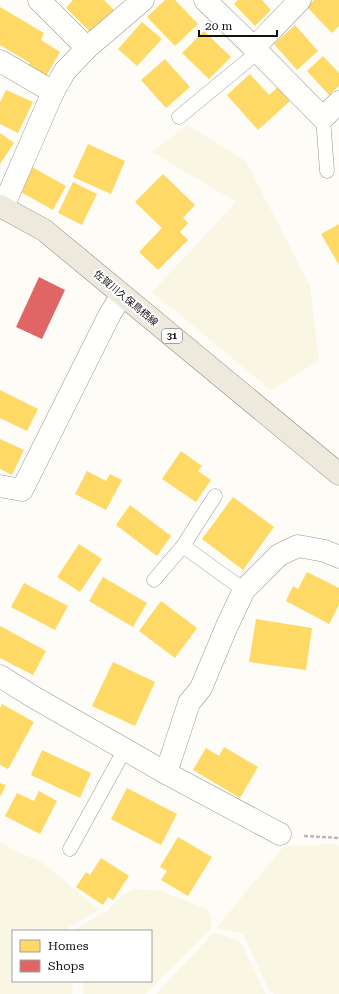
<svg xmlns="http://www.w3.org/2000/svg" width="339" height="994" font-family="'Roboto Serif','Noto Sans JP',serif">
<rect width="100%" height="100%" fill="#fdfcf7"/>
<g fill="#f9f7e4">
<path d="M187,125L246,161L310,286L319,361L271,390L152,292L236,202L152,152Z"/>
<path d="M0,842L19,853L41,861L99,910L68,928V931H13V981H73L72,994H0Z"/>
<path d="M337,844L339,847V994H274L269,990L243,934L216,928L284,846Z"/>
<path d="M134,889L162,891L208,910L212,918L210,930L146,994H83V981H151V931L74,930L108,910L121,896Z"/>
<path d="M214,932L240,941L266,994H156Z"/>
</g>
<g fill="#ffd966">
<path d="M73,0H104L116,12L93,35L66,8Z"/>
<path d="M165,0H175L198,24L175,46L147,17Z"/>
<path d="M238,0H262L271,10L255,26L234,4Z"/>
<path d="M314,0H339V26L332,33L307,7Z"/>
<path d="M0,7L44,33L41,40L60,52L45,78L27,67L30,63L0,45Z"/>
<path d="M142,22L162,39L137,66L118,49Z"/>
<path d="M295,25L318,51L297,70L274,44Z"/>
<path d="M204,31L231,57L209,79L182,53Z"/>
<path d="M323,56L339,73V86L329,95L307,71Z"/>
<path d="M165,59L190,87L166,108L141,80Z"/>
<path d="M250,74L269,95L278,87L290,101L258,130L227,95Z"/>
<path d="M6,90L33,102L18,133L0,124V102Z"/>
<path d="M0,133L14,143L0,164Z"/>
<path d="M88,144L125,161L111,194L73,177Z"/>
<path d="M32,167L66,186L53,210L19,191Z"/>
<path d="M163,174L195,205L183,218L188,223L180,232L188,240L158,270L139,252L162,228L135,202Z"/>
<path d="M73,182L97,194L82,225L58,213Z"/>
<path d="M339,224V265L321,234Z"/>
<path d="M0,390L38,409L27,431L0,418Z"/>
<path d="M0,439L24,450L12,475L0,469Z"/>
<path d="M181,451L202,466L198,471L211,480L196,502L162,479Z"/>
<path d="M87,471L106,481L110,474L122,480L106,510L75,494Z"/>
<path d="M233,497L274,527L243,570L202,539Z"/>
<path d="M130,505L171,536L157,556L116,525Z"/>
<path d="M79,544L102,559L80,592L57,577Z"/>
<path d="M307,572L339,588V605L329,624L286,601L293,586L298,589Z"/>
<path d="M103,577L147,603L133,627L89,601Z"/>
<path d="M24,583L68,606L55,630L11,607Z"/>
<path d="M161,601L197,628L175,658L139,631Z"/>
<path d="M256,619L312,628L306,670L249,662Z"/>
<path d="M0,626L46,651L33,675L0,658Z"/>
<path d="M113,662L155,682L135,726L92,706Z"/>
<path d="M2,704L34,722L8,769L0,765V708Z"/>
<path d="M224,747L258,767L240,798L193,770L206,748L219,756Z"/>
<path d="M42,750L91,773L80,798L31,775Z"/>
<path d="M0,783L6,785L0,797Z"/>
<path d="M127,788L177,814L161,845L111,819Z"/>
<path d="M39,791L57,801L40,834L5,816L17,793L34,801Z"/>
<path d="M178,837L212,857L188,896L161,880L167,871L160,867Z"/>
<path d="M101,858L129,876L113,900L108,897L103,905L76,887L86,872L90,875Z"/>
</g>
<path fill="#e06666" d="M39,277L65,290L42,339L16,327Z"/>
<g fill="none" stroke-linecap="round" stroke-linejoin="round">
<g stroke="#979795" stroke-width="15">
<g id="service">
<path d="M179,117L258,52"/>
<path d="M323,118L327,171"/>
<path d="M183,546L244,590"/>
<path d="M154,580L183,546L215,496"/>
<path d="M70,849L125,749"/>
</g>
</g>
<g stroke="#979795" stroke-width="23">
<g id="minor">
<path d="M39,0L87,48"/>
<path d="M205,0L254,48L323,118L339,102"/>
<path d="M254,48L300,0"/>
<path d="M0,61L53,92"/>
<path d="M3,207L53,92L65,71L87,48L143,0"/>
<path d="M0,486L22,490L110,314L122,295"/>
<path d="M0,676L30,695L166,773L280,834"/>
<path d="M166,773L189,703L201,688L227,626L244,590L279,555L298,546L325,551L339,557"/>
</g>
</g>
<g stroke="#858482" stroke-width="23">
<path id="primary" d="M0,206L44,230L339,474"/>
</g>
<path stroke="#b9b9b8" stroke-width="2.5" stroke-dasharray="4 2" stroke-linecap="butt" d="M304,836L339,838"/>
<use href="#service" stroke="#fffffe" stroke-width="14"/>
<use href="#minor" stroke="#fffffe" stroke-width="22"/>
<use href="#primary" stroke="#ede9dc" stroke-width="22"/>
</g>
<g text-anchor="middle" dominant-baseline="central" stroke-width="4" stroke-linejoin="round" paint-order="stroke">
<rect fill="#fff" stroke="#585858" stroke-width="1" x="162" y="329" width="20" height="14" rx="3"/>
<g font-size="9" font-weight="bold" fill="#111">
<text x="172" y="336">31</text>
</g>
<g font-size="10" fill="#111" stroke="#fff">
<text transform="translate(126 298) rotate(40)">佐賀川久保鳥栖線</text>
</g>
</g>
<rect x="12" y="930" width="140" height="52" fill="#ffffff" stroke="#a0a0a0"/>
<rect x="20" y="940" width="20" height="12" fill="#ffd966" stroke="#a0a0a0"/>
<text x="48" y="950" font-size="12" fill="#111111">Homes</text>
<rect x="20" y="960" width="20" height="12" fill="#e06666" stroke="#a0a0a0"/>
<text x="48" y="970" font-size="12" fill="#111111">Shops</text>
<path d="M199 30v6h78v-6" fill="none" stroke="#111111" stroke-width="2"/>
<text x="205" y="30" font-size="12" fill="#111111" stroke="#ffffff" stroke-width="3" paint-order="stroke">20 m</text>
</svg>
